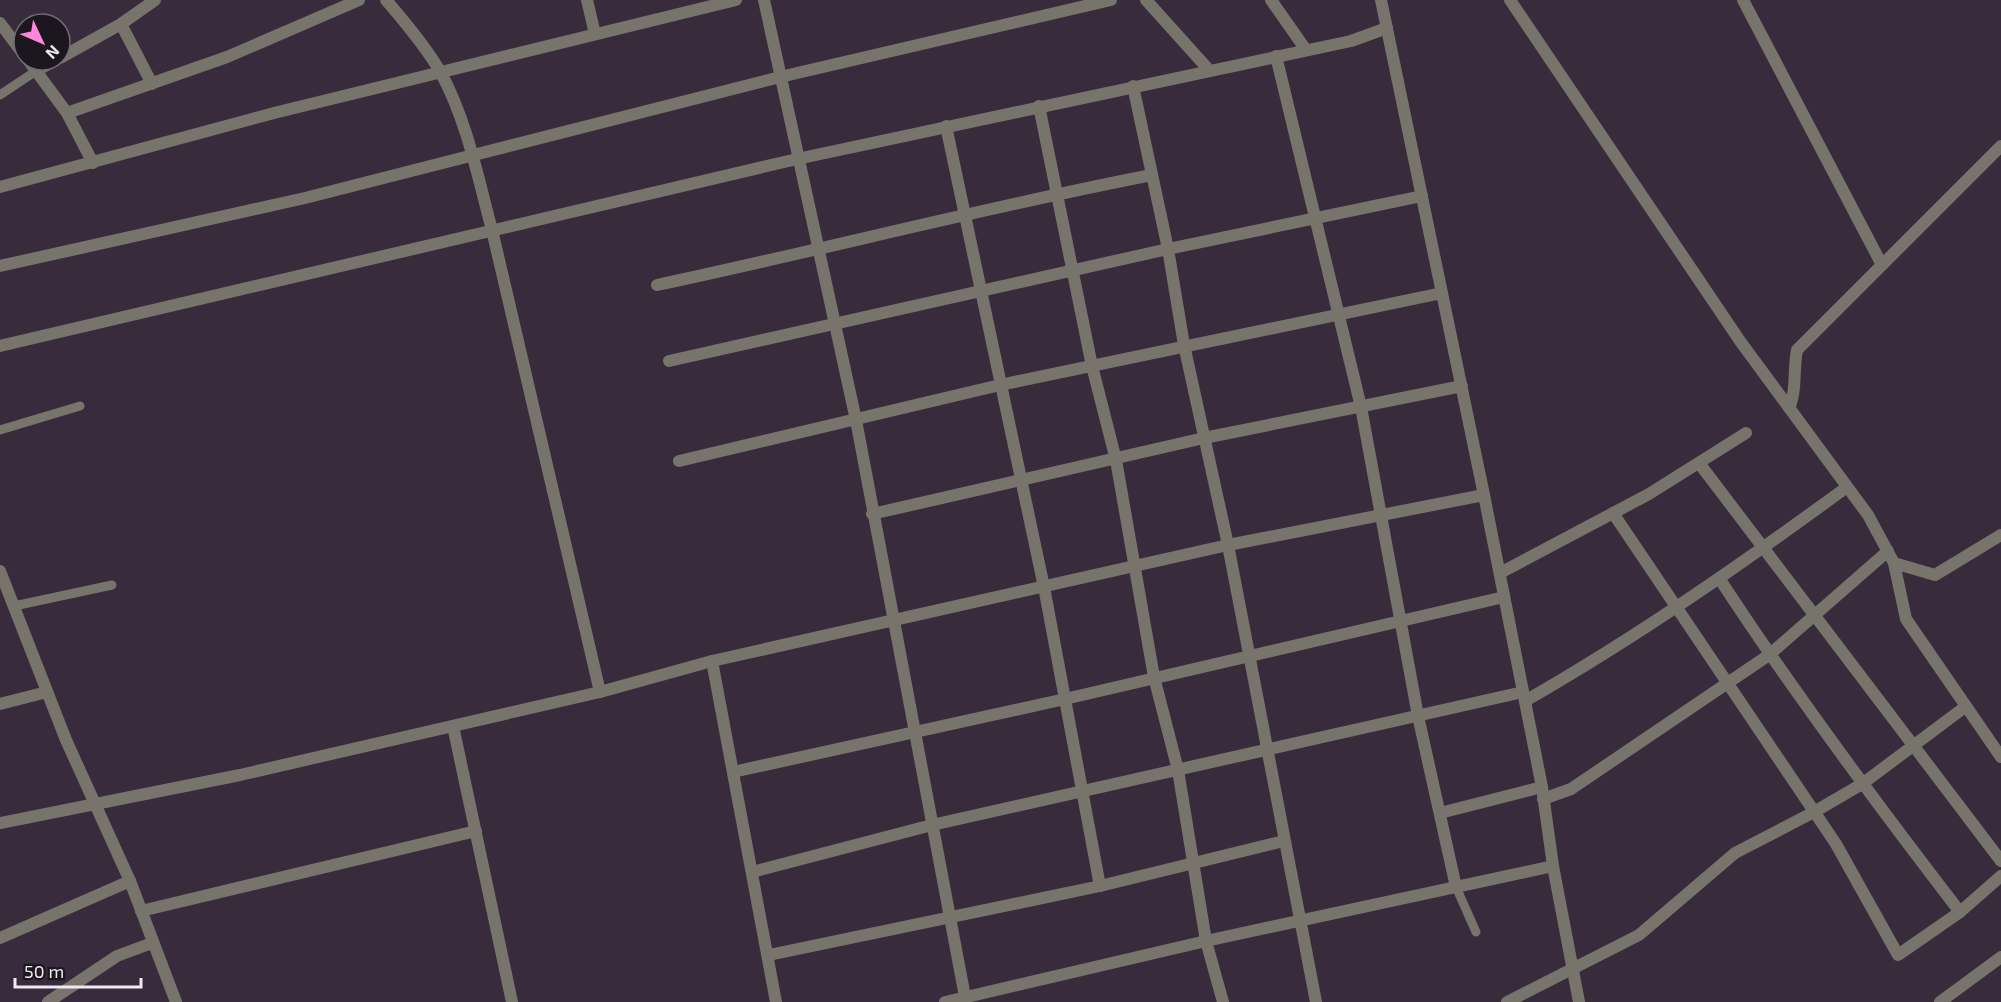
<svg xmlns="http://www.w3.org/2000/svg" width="2001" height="1002" font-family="'Exo 2',sans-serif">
<rect width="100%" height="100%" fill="#382c3c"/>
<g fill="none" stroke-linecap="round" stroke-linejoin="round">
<g stroke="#77746b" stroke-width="9">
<path d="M0,95L36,71"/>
<path d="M0,430L80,406"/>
<path d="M14,606L112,585"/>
<path d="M1456,887L1476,932"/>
</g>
<g stroke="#77746b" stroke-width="12">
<path d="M386,0C405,22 427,48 441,73C467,121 478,178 492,230L600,692"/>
<path d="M587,0L595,34"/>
<path d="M764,0L856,420L966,1002"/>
<path d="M1146,0L1209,70"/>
<path d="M1271,0L1306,50"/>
<path d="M1510,0L1740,341L1868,515L1894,563L1906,619L2001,757"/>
<path d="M1743,0L1882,265"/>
<path d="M0,23L24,55"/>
<path d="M121,24L152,84"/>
<path d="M1276,56L1361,407L1418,716L1456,887"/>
<path d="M60,58L121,24L155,0"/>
<path d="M28,60L67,113L93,163"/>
<path d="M36,71L56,60"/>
<path d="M1133,86L1168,249L1184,345L1228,545L1316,1002"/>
<path d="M1039,106L1092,366L1116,460L1154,677L1178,770L1206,941L1223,1002"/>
<path d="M67,113L227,57L359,0"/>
<path d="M946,126L1044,587L1100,886"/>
<path d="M0,187L274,113L736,0"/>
<path d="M0,266L305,198L780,77L1111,0"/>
<path d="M657,285C822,250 986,207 1152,175"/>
<path d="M0,346L797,159L1351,41L1387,28"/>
<path d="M669,361L1168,249L1422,196"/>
<path d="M1789,408C1797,391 1793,370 1797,350L2001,146"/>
<path d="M679,461L1000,385L1442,293"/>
<path d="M1699,463L2001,861"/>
<path d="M1613,513L1836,844L1898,955L1960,912L2001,876"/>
<path d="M872,514L1204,438L1462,386"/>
<path d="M1894,563L1935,575L2001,535"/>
<path d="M0,571L66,740L130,881L176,1002"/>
<path d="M1500,573L1649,494L1746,433"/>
<path d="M1719,578C1794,693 1876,803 1960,912"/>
<path d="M712,661L776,1002"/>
<path d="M1525,701C1637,637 1743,563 1847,487"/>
<path d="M0,704L47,692"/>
<path d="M453,726L512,1002"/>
<path d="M733,772L1065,699L1504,597"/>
<path d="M1543,799L1571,789L1769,655L1888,551"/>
<path d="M1440,813L1542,787"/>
<path d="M0,823L240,775L600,692L712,661L1228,545L1484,495"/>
<path d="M752,872L932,825L1523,692"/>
<path d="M141,911L476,831"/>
<path d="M0,938L130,881"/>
<path d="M769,955L1100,886L1284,841"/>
<path d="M48,1002L117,956L152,943"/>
<path d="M945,1002L1206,941L1553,866"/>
<path d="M1507,1002L1639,935L1735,853L1814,812L1862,784L1965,707"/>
<path d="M1940,1002L2001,957"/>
</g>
<path stroke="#77746b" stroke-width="12" d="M1381,0L1484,495L1542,787L1553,866L1579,1002"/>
</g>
<g transform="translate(42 42) rotate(134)"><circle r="28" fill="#1c171e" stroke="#706b73" stroke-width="1.5"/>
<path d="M0-4.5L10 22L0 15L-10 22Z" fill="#ff85df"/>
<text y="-9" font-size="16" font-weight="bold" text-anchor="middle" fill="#efe8f2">N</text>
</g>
<path d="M15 978v9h126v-9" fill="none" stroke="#efe8f2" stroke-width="3"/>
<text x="24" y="978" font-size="18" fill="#efe8f2" stroke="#1c171e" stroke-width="4.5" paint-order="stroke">50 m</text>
</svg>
